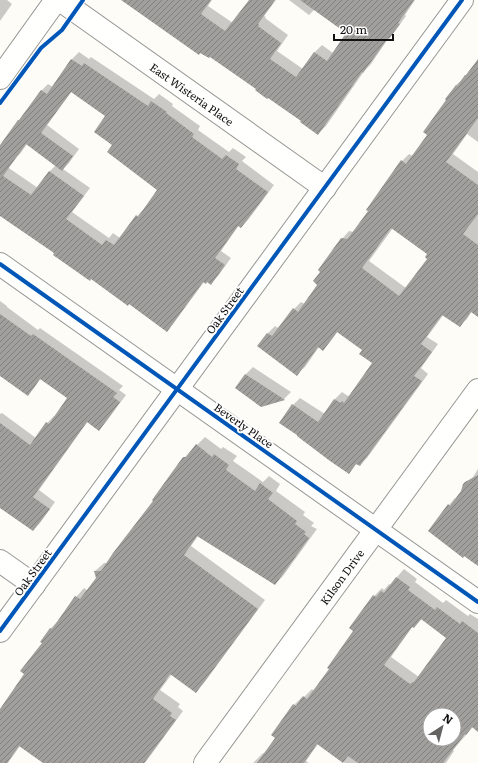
<svg xmlns="http://www.w3.org/2000/svg" width="478" height="763" font-family="Literata,serif">
<defs>
<pattern id="building-hatch" width="6" height="6" patternUnits="userSpaceOnUse"><rect width="6" height="6" fill="#a19f9c"/><path d="M-1 1l2-2M0 6l6-6M5 7l2-2" fill="none" stroke="#82807e"/></pattern>
</defs>
<rect width="100%" height="100%" fill="#fdfcf7"/>
<g fill="#0003" fill-rule="evenodd">
<path d="M0,0H7L12,4L0,21Z"/>
<path d="M123,0H212L208,6L233,23L250,0H276L264,16L266,17L265,18L288,35L277,51L303,69L314,53L322,45L333,53L347,33L315,9L309,15L289,0H415L405,15L406,16L396,30L390,36L371,64L365,70L326,126L318,134L302,121L210,56Z"/>
<path d="M79,52L89,59L91,57L154,99L159,94L173,104L172,106L200,126L198,130L229,152L233,148L246,157L242,161L274,185L248,220L241,227L239,225L221,251L231,258L218,276L211,283L207,281L204,282L173,324L167,331L129,303L0,214V162L38,188L50,171L56,165L27,144L20,154L13,160L0,151V147L41,91L48,84L53,87L72,59ZM72,91L106,116L113,144L158,189L145,209H144L137,216L120,238L113,233L109,238L72,212L90,188L63,169L69,163L79,149L47,125Z"/>
<path d="M478,60V142L467,134L453,154L478,172V310L472,311L467,319L459,326L444,314L427,337L438,344L421,368L428,374L367,458L359,465L357,463L349,473L293,405L300,398L325,414L335,399L342,392L348,396L350,395L373,363L363,349L338,331L330,342L323,349L319,347L305,367L297,374L259,346L268,333L275,326L279,329L294,309L301,302L305,304L319,284L342,239L349,231L354,232L370,211L368,210L402,161L409,154L413,156L429,135L456,85L464,78ZM393,228L429,254V259L406,288L369,261Z"/>
<path d="M0,301L7,306V307L38,330L40,328L123,386L119,390L126,395L106,422L99,429L88,421L39,490L55,502L40,523L33,530L0,506V414L2,413L36,438L47,423L54,416L55,417L68,398L41,378L34,388L28,394L0,375Z"/>
<path d="M253,367L291,392L284,399L261,406L236,388L246,374Z"/>
<path d="M205,437L221,449L223,447L237,456L233,461L263,482L269,476L280,484L276,491L305,512L303,515L314,523L311,526L317,529L283,576L275,584L198,536L191,546L265,600L204,683L196,691L172,674L160,690L180,704L178,707L183,711L145,763H45L20,746L8,763H0V711L21,682L43,642L42,641L51,628L58,621L76,597L84,588L88,591L97,578L95,571L104,563H107L155,500L184,458Z"/>
<path d="M478,469V564L430,531L449,505L455,498L456,499L462,491L464,485L473,477Z"/>
<path d="M404,569L417,579L415,582L443,603L446,600L468,616L470,614L478,619V729L473,727L453,750L454,751L446,763H345L318,744L306,761L309,763H253L263,753L265,754L277,738L294,705L302,697L303,698L312,689L314,691L330,669L354,630L374,596L382,588L384,590L389,584L391,585L397,577ZM422,619L447,638L419,677L391,657L413,626L414,627ZM430,715H454V739H430Z"/>
</g>
<g fill="url(#building-hatch)" fill-rule="evenodd">
<path d="M121,0H211L201,14L225,31L249,0H275L258,24L259,25L258,26L281,43L270,59L296,77L314,52L327,61L346,33L300,0H414L398,23L400,24L389,39L388,38L363,73L362,72L318,135L300,122L301,121L268,98L267,99L255,90L256,89L210,57L209,58L200,53L199,55Z"/>
<path d="M71,59L82,66L84,63L148,106L151,101L167,112L166,113L194,134L192,137L222,159L226,155L239,164L236,169L268,192L241,228L238,226L215,258L225,265L211,285L207,282L206,284L203,282L167,332L129,304L128,306L91,279L90,281L53,255L54,253L0,216V145L18,120H19L41,90L47,94ZM71,92L105,116L94,132L112,145L107,152L157,190L138,217L136,215L114,245L106,240L102,245L66,219L84,196L49,171L31,195L3,176L26,144L62,171L73,156L41,133Z"/>
<path d="M478,59V118L446,162L478,185V214L463,234L478,245V317L471,312L460,327L442,315L421,344L432,352L414,376L422,381L360,466L356,464L349,474L330,461L297,436V435L279,423L292,404L318,422L334,399L341,403L342,401L344,403L372,363L359,354L362,350L337,332L323,351L318,347L297,376L257,346L267,333L272,336L293,308L298,312L317,285L313,281L320,272L318,270L341,238L347,239L349,237L368,211L366,210L401,160L406,164L427,135L423,132L446,100L445,99L456,85L457,86L465,75H466ZM391,228L427,254L425,257L427,259L399,296L362,268Z"/>
<path d="M0,314L31,336L33,334L117,393L113,397L120,402L99,431L87,422L33,497L50,509L33,531L0,508V423L30,445L46,422L49,424L67,398L40,379L28,396L0,376Z"/>
<path d="M245,374L285,400L261,407L235,388Z"/>
<path d="M196,444L212,457L214,454L229,465L226,470L255,491L260,483L273,493L268,499L297,521L295,524L306,532L304,534L309,538L275,585L197,536L184,555L258,609L196,693L170,674L153,699L172,713L170,716L176,720L144,763H43L19,746L7,763H0V709L24,674L20,671L42,643L40,642L50,628L52,629L75,596L80,599L96,578L94,571H101L113,553L153,501L152,500L183,457H186Z"/>
<path d="M478,475V566L464,556L463,558L428,531L448,504L450,506L461,491L463,484L465,482Z"/>
<path d="M396,577L410,587L408,590L435,610L437,607L460,624L462,621L478,633V732L472,727L466,735L465,734L443,763H358L348,756L343,763L317,744L304,763H257L275,738L271,735L293,704L296,706L303,696L307,699L329,669L327,668L353,631L349,628L373,595L376,597L381,591L384,593ZM421,619L446,638L414,682H413L410,684L384,665L412,627L414,628ZM430,715H454V739H430Z"/>
</g>
<g fill="none" stroke-linecap="round" stroke-linejoin="round">
<g stroke="#979795" stroke-width="24">
<g id="minor">
<path id="s1" d="M60,0L325,188"/>
<path d="M0,78L56,0"/>
<path d="M0,264L478,602"/>
<path d="M0,561L34,585"/>
<path d="M0,631L462,0"/>
<path id="s2" d="M205,763L478,390"/>
</g>
</g>
<use href="#minor" stroke="#fffffe" stroke-width="22"/>
<g stroke="#fff" stroke-width="6">
<g id="cycleway">
<path d="M0,103L41,48L62,30L83,0"/>
<path d="M0,264L478,602"/>
<path d="M0,631L462,0"/>
</g>
</g>
<use href="#cycleway" stroke="#0057b8" stroke-width="4"/>
</g>
<g text-anchor="middle" dominant-baseline="central" stroke-width="4" stroke-linejoin="round" paint-order="stroke">
<g font-size="11" fill="#111" stroke="#fff">
<text stroke="none"><textPath href="#s1" startOffset="162">East Wisteria Place</textPath></text>
<text transform="translate(224 310) rotate(-54)">Oak Street</text>
<text transform="translate(244 425) rotate(35)">Beverly Place</text>
<text transform="translate(32 572) rotate(-54)">Oak Street</text>
<text stroke="none"><textPath href="#s2" startOffset="231">Kilson Drive</textPath></text>
</g>
</g>
<g transform="translate(442 727) rotate(36)"><circle r="19" fill="#ffffff" stroke="#a0a0a0"/>
<path d="M0-3L7 15L0 10L-7 15Z" fill="#646362"/>
<text y="-6" font-size="11" font-weight="bold" text-anchor="middle" fill="#111111">N</text>
</g>
<path d="M334 34v6h59v-6" fill="none" stroke="#111111" stroke-width="2"/>
<text x="340" y="34" font-size="12" fill="#111111" stroke="#ffffff" stroke-width="3" paint-order="stroke">20 m</text>
</svg>
